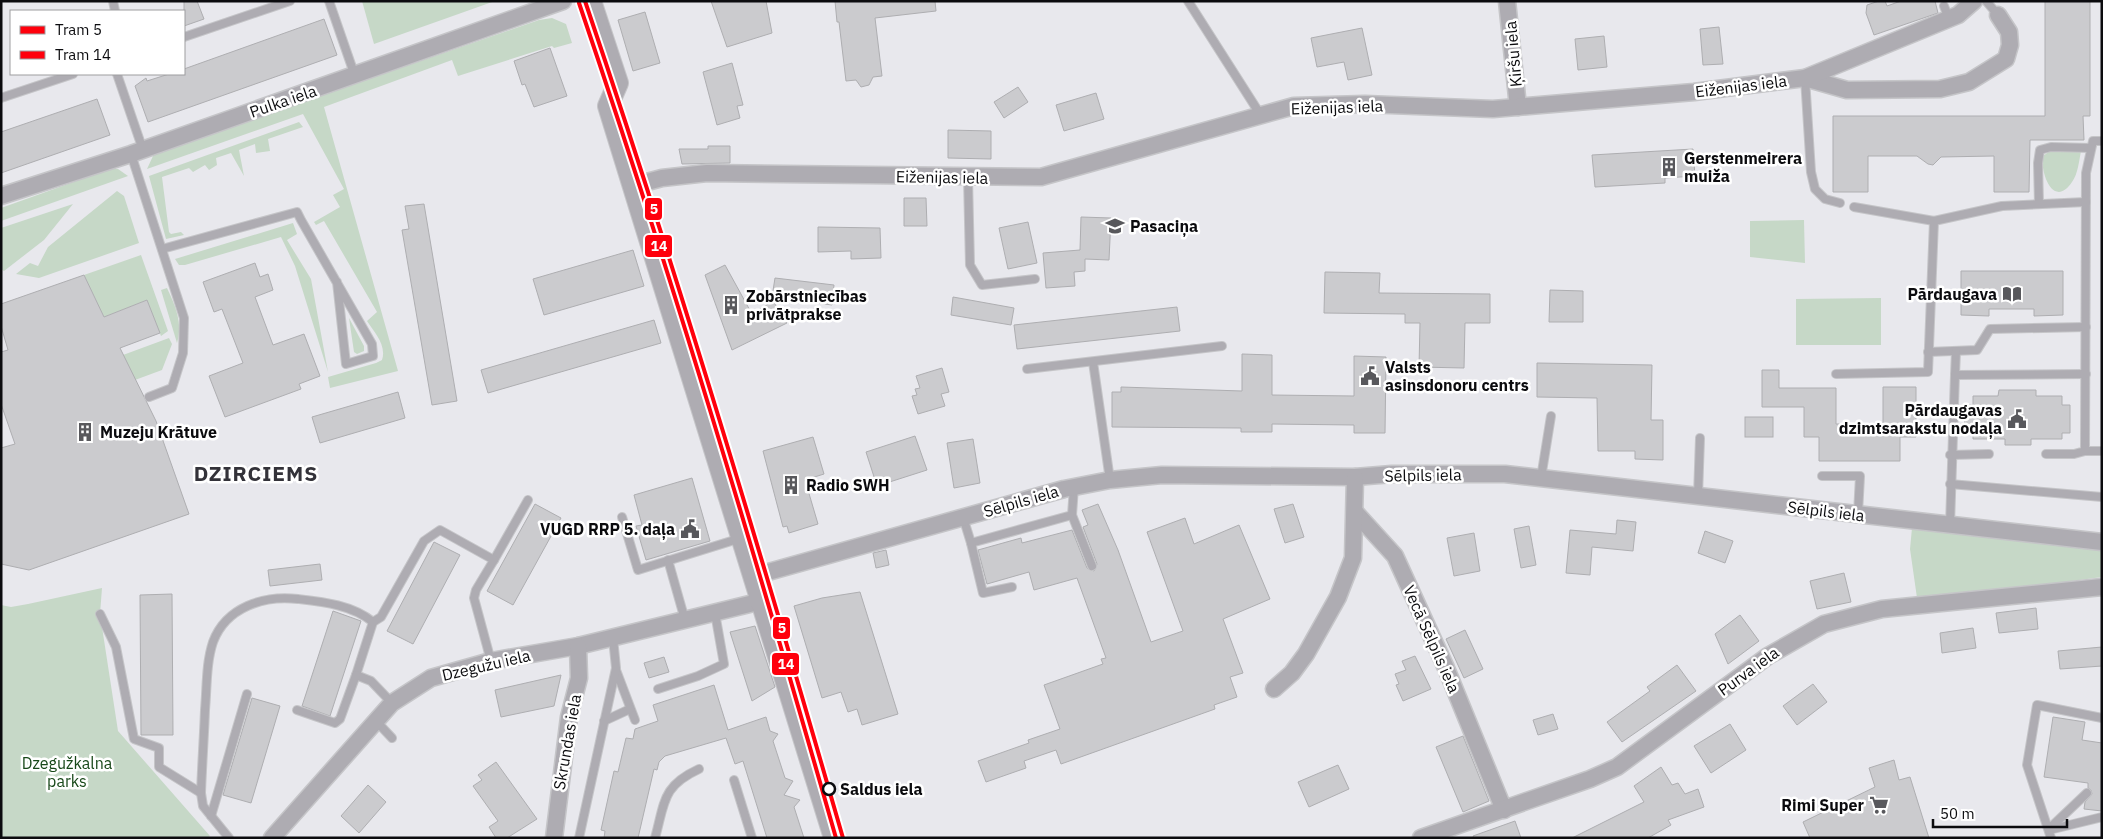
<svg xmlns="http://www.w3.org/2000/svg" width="2103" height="839" font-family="'IBM Plex Sans',sans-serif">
<rect width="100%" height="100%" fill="#e8e8ed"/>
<g fill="#c6d8c7">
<path d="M362,1H495L374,44Z"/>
<path d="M552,18L566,24L572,43L554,48L552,46L458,76L452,60L324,107L398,371L330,388L328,377L376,363L382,360C387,345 374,332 367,321L377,312L324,221L316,225L314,222L340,207L333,195L344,189L303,114L147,169L153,156L164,150L539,20Z"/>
<path d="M299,122L303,127L268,139L270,151L256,153L255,144L239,150L244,176L231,153L216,158L217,165L209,170L205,165L193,172L189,168L162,177L169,232L171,234L181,232L184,235L166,239L149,176Z"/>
<path d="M2050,151H2081C2079,161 2078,174 2072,182C2054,209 2040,174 2043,156Z"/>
<path d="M110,169H118L128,176L1,221V208Z"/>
<path d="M117,191L124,196L139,243L39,278L16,274L30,263L38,266L48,247Z"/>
<path d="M73,204L44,240L4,271L1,269V228Z"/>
<path d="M1804,220L1805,263L1750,257V221Z"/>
<path d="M293,223L297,234L287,240L311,279L328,372L295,266L281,237L185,265H179L175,259Z"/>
<path d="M141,255L168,331L161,336L147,300L104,317L84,275Z"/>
<path d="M167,288C175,305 183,323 177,343L161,290Z"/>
<path d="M1881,298V345H1796V299Z"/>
<path d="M349,318L364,346V351L357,354L354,352Z"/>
<path d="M169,338L172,344L162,370L135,380L123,355Z"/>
<path d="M1912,528L2102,550V577L2004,590L1917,598L1910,549Z"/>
<path d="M102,588L100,614L118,731L210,836L208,838H1V605L11,607L28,604Z"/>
</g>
<g fill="#cbcbce" stroke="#aeaeb1">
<path d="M184,1H197L204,19L184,26Z"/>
<path d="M711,1H766L772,33L727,47Z"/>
<path d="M835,1H935L936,11L875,18L882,76L873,77L869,85L861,87L856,80L846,81L839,22H837Z"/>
<path d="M1879,1H1885L1887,6L1901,1H1935L1938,13L1874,35L1866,13L1867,5Z"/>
<path d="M2045,1H2090V116H2083L2084,140H2030L2029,192H1994V156L1941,157L1933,165L1928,164L1917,156H1868V192H1833V116H2045Z"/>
<path d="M645,12L660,63L633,71L618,20Z"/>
<path d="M324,19L337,55L148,122L135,86L146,78L147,81L169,74H184V69Z"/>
<path d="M1719,27L1723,64L1703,65L1700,29Z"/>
<path d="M1362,28L1372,75L1348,80L1344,62L1317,67L1311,38Z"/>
<path d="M1604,36L1607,67L1578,70L1575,39Z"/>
<path d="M550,48L567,96L534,107L525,84L522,85L514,61Z"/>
<path d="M732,63L743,105L737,106L740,118L717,125L703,72Z"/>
<path d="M1018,87L1028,102L1004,118L994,102Z"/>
<path d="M1096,93L1104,119L1064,131L1056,105Z"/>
<path d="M97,99L110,135L1,173V132Z"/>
<path d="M948,130L991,131V159L948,158Z"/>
<path d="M708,146H730V163L682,164L679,149H708Z"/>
<path d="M1693,149L1695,176L1665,178V183L1595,187L1592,155Z"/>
<path d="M904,198H926L927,226H904Z"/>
<path d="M424,204L457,401L432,405L402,230L409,229L405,206Z"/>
<path d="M1081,217L1111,218L1109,260L1085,259V271L1074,272L1075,286L1046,288L1043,253L1080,250Z"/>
<path d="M1028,222L1037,263L1008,269L999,228Z"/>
<path d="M818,227L880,228L881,258L851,259V251L818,252Z"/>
<path d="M633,250L644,286L544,315L533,279Z"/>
<path d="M255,263L260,277L268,274L273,290L255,297L273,345L304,334L320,376L299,384L301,389L225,417L209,376L243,363L222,309L214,312L203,282Z"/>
<path d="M725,265L752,314L773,301L787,323L732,350L705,275Z"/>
<path d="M1961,271H2063V315L2034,316V309H1989V316L1961,315Z"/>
<path d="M1325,272L1380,273L1379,293L1490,294V323H1465L1464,368L1419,367L1420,323H1405V314L1324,313Z"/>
<path d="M84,275L104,317L147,300L160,333L120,348L156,421L189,514L29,570L1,564V448L15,444L1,404V352L8,350L1,326V304Z"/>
<path d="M775,278L834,285L832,305L772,297Z"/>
<path d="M1550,290L1583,291V322H1549Z"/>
<path d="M953,297L1014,308L1011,325L951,315Z"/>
<path d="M1177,307L1180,331L1017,349L1014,325Z"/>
<path d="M654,320L661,343L488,393L481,370Z"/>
<path d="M1242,354L1272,355V395L1354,396V356L1386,357L1385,433H1354V425L1272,424V432H1241V428L1112,427V392H1121V387L1242,391Z"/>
<path d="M1537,363L1652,365L1651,420H1663V460L1635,459V451H1598L1597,398L1537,397Z"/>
<path d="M942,368L949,392L941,394L945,406L918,414L912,396L917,395L915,389L920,388L916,376Z"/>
<path d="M1762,370H1779V388H1836V424H1883V387H1916V437H1900V461H1819V437H1804V407H1762Z"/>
<path d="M1999,390H2036V396H2062V405H2070V433H2062V439H2031V445H2005V439H1973V434H1965L1964,405H1973V396H1998Z"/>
<path d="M398,392L405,418L320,443L312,417Z"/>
<rect x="1745" y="417" width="28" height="20"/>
<path d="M915,436L927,470L877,486L866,452Z"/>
<path d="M813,437L824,474L805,480L818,524L789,533L787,526L783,527L763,451Z"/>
<path d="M973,439L980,483L954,488L947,443Z"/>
<path d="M692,478L710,541L646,560L636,526L642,525L634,495Z"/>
<path d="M535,504L561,518L513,605L487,591Z"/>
<path d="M1098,504L1118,550L1151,642L1183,631L1147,532L1185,518L1194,544L1239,525L1270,599L1223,619L1243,673L1230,677L1237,697L1214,705L1215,709L1061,764L1056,750L1024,761L1026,768L986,782L978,761L1029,743L1028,740L1060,729L1044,685L1103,664L1101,659L1106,658L1077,578L1034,590L1029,572L987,584L978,550L1021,538L1022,543L1072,530L1087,568L1094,571L1097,564L1083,527L1088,525L1082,510Z"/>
<path d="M1293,504L1304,537L1285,543L1274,509Z"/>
<path d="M1617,520L1636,522L1633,551L1592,547L1590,575L1566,573L1570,530L1616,534Z"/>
<path d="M1529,526L1536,565L1521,568L1514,529Z"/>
<path d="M1705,531L1733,541L1725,563L1698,553Z"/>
<path d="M1474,533L1480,571L1454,576L1447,538Z"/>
<path d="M434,542L460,555L413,644L387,631Z"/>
<path d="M886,550L889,565L876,568L873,553Z"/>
<path d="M320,564L322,580L270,586L268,570Z"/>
<path d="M1844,573L1851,602L1817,609L1810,581Z"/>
<path d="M860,592L898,714L862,725L857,709L848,712L841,692L822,698L794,606L822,598Z"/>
<path d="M172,594L173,735H141L140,595Z"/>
<path d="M2036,608L2038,629L1999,633L1996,613Z"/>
<path d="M333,611L361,621L330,716L302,706Z"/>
<path d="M1740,615L1759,641L1728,664L1715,634Z"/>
<path d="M755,626L775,687L752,701L730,632Z"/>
<path d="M1973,628L1976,648L1942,653L1940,633Z"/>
<path d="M1465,630L1483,669L1464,678L1446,639Z"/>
<path d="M2102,647V666L2060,669L2058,651Z"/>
<path d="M1415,656L1431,689L1403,701L1396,685L1399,684L1395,674L1406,670L1402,661Z"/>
<path d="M664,657L669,672L649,678L644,663Z"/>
<path d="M1677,665L1696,691L1622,742L1607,722L1650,691L1647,687Z"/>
<path d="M561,675L554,706L501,717L495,690Z"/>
<path d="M1813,684L1827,702L1797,725L1783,706Z"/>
<path d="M714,685L728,730L766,717L770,731L778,734L773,741L785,778L793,781L784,795L800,800L794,807L804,838H767L743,761L735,764L726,738L665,756L659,762L657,770L654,769L638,838H604L605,831L601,830L614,771L618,772L626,738L633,739L635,729L658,721L653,705Z"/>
<path d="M252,698L280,706L251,803L223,795Z"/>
<path d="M1553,714L1558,729L1538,735L1533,720Z"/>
<path d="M2053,717L2085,722L2082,740L2102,743V811L2084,809L2085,802L2092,794L2091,790L2088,788V783L2044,777Z"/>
<path d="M1730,724L1746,750L1711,773L1694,746Z"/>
<path d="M1463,736L1489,801L1463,812L1436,747Z"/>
<path d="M1894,760L1899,780L1910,777L1929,838H1810L1803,822L1875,787L1869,768Z"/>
<path d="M496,762L537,819L507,838H496L489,827L498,821L473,786L482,780L478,775Z"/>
<path d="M1338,765L1349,789L1309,807L1298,782Z"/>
<path d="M1661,767L1672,785L1678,783L1685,794L1698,789L1704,807L1668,820L1671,825L1648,838H1572L1644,802L1634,786Z"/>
<path d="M368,785L386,802L359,833L341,816Z"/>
<path d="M1515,821L1521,838H1474L1473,836Z"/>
</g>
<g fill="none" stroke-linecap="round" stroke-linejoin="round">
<g stroke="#c5c5c8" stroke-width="10">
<g id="service">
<path d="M113,1L115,11"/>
<path d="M329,1L355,76"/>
<path d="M1188,1L1260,114"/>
<path d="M1986,1L1998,15"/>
<path d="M1944,6L1949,19"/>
<path d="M184,37L290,1"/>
<path d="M117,74L143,150"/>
<path d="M1805,78L1811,172L1815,189L1825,199L1840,203"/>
<path d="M1,98L73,74"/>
<path d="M131,154L184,318L183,353L172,388L149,397"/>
<path d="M968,178L970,265L982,285L1035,279"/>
<path d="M2039,204L2038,163L2040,150L2051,147L2091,148"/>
<path d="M1854,207L1934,221"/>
<path d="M162,249L297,212L301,220L372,344L373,356L346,364L337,282"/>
<path d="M1928,352L1977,350L1990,329L2086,327"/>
<path d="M1093,362L1110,480"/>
<path d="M1027,369L1222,346"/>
<path d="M1836,374L1928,372L1934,221L2002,206L2086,202"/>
<path d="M1955,375L1956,351"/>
<path d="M2085,451H2102"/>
<path d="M2046,454H2074L2085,451L2086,173L2093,141H2102"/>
<path d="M1950,455L1989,454"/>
<path d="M1822,476H1860L1858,514"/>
<path d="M1541,478L1551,416"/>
<path d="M1950,484L2102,497"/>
<path d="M1698,496L1700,438"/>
<path d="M1072,515L1092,566"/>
<path d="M622,517L638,570L741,538"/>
<path d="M963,517L971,543L1072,515L1074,487"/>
<path d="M1950,525L1955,375L2086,374"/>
<path d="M971,543L983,593L1012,587"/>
<path d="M494,560L528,500"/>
<path d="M668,560L685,620"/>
<path d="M100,614L116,647L134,739L159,748V767L201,793"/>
<path d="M373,622L356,675L371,681L392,703"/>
<path d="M616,670L635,720"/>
<path d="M658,689L698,676L724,664L715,613"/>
<path d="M297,710L335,723L340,719L356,675"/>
<path d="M376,721L392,738"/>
<path d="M604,721L630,709"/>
<path d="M734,780L752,838"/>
<path d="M211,816L247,694"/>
<path d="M2050,828L2087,793"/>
<path d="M2049,830L2102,817"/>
<path d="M229,838L203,806L201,793C202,765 204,737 205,710C207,687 206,663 213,642C226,607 264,595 298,599C324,602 352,605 373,622L381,617L424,541L440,530L494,560L476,590L474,598L491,661"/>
<path d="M579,838L616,668L613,638"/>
<path d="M655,838C665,802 662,786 699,769"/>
<path d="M2051,838L2027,765L2037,705L2102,718"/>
</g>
</g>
<g stroke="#c5c5c8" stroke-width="19">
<g id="minor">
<path d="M1507,1L1518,107"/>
<path d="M1805,78L1847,90L1940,89L1969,82L2006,59L2010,45L2009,32L1998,15"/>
<path d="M632,186L662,178L707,173L1041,177L1294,106L1365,104L1493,109L1694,92L1805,78L1958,15L1974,1"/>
<path d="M1,196L131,154L563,1"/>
<path d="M1355,512L1395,556L1446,668L1504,810"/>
<path d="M754,576L1064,489L1110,480L1162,475L1355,477L1392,474H1505L2102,542"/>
<path d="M1274,689L1292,673L1306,654L1338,597L1353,558L1355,477"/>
<path d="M272,838L392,703L431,678L491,661L578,646L762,601"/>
<path d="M554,838L569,717L579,678L578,646"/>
<path d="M1421,838L1590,779L1617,767L1768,656L1824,624L1882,609L2102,587"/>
</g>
</g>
<g stroke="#c5c5c8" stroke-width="22">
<path id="tertiary" d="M591,1L618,83L608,106L834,838"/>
</g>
<use href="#service" stroke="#aeacb2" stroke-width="8"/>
<use href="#minor" stroke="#aeacb2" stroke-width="16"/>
<use href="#tertiary" stroke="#aeacb2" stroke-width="20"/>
<g stroke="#fff" stroke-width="8">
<path id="tram-1" d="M585,1C679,278 762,557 843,838"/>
</g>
<g stroke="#fff" stroke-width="8">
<path id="tram-2" d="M579,3C673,279 756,558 836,838"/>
</g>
<use href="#tram-1" stroke="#ff000c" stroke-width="4"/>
<use href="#tram-2" stroke="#ff000c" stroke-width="4"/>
</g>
<defs>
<g id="building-bare" transform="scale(1.5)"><path d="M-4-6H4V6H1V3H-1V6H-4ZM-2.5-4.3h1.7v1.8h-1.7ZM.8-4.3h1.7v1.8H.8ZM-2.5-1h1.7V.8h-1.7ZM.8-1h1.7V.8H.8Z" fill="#58585c" stroke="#fff" stroke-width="2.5" paint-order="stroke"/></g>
<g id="school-bare" transform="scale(1.5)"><path d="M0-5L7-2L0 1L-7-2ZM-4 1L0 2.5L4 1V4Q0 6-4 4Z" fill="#58585c" stroke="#fff" stroke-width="2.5" paint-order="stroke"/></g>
<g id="library-bare" transform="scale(1.5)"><path d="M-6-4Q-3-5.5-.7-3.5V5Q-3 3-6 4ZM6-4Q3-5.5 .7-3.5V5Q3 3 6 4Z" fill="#58585c" stroke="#fff" stroke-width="2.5" paint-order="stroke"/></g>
<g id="civic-bare" transform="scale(1.5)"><path d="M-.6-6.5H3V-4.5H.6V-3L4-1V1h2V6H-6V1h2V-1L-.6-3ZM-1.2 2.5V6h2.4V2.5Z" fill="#58585c" stroke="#fff" stroke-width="2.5" paint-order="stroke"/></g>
<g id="supermarket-bare" transform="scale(1.5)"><path d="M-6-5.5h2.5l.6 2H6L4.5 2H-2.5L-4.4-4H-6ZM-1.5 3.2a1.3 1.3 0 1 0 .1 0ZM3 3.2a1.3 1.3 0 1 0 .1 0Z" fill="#58585c" stroke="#fff" stroke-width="2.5" paint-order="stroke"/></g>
</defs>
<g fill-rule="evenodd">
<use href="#building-bare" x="1669" y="167"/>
<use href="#school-bare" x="1115" y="226"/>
<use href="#library-bare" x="2012" y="294"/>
<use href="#building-bare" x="731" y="305"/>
<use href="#civic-bare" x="1370" y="376"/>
<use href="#civic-bare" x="2017" y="419"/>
<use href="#building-bare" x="85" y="432"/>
<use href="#building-bare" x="791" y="485"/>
<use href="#civic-bare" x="690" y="529"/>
<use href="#supermarket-bare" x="1879" y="805"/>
</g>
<circle fill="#fff" stroke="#0b0b0e" stroke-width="2.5" cx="829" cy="789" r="6"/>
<g text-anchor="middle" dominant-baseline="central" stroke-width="5" stroke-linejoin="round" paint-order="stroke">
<g font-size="16" fill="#0b0b0e" stroke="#fff">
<text transform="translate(1513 54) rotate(-95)">Ķiršu iela</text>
<text transform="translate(1741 86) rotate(-7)">Eiženijas iela</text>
<text transform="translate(283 101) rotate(-19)">Pulka iela</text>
<text transform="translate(1337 107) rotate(-2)">Eiženijas iela</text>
<text transform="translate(942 177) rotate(1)">Eiženijas iela</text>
<text transform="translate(1423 475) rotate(-1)">Sēlpils iela</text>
<text transform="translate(1021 501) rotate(-16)">Sēlpils iela</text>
<text transform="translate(1826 511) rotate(7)">Sēlpils iela</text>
<text transform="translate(1432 639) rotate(66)">Vecā Sēlpils iela</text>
<text transform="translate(486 665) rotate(-13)">Dzegužu iela</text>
<text transform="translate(1748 671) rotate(-36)">Purva iela</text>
<text transform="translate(567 742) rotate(-80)">Skrundas iela</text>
</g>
<g font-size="16" font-weight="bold" fill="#0b0b0e" stroke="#fff" text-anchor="start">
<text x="1684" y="158">Gerstenmeirera<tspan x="1684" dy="18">muiža</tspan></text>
<text x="1130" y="226">Pasaciņa</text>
<text x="1997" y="294" text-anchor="end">Pārdaugava</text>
<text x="746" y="296">Zobārstniecības<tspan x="746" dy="18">privātprakse</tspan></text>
<text x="1385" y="367">Valsts<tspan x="1385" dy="18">asinsdonoru centrs</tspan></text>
<text x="2002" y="410" text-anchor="end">Pārdaugavas<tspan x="2002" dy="18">dzimtsarakstu nodaļa</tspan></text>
<text x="100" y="432">Muzeju Krātuve</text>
<text x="806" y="485">Radio SWH</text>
<text x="675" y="529" text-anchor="end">VUGD RRP 5. daļa</text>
<text x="1864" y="805" text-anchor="end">Rimi Super</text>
</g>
<g font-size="16" fill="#184819" stroke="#fff">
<text x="67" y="763">Dzegužkalna<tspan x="67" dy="18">parks</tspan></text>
</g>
<g font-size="16" font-weight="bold" fill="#0b0b0e" stroke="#fff" text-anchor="start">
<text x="840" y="789">Saldus iela</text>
</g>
<g font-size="21" font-weight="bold" letter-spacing="1" fill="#333239" stroke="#fff">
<text x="256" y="473">DZIRCIEMS</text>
</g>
</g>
<g stroke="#fff" stroke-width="2">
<rect x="644" y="197" width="19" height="24" rx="5" fill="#ff000c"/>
<rect x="644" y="234" width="29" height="24" rx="5" fill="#ff000c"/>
<rect x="772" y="616" width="19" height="24" rx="5" fill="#ff000c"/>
<rect x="771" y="652" width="29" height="24" rx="5" fill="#ff000c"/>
</g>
<g font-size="14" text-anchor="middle" font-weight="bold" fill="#fff">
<text x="654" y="214">5</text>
<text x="659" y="251">14</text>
<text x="782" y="633">5</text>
<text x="786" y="669">14</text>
</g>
<rect width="2103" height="839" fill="none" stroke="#0b0b0e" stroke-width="5"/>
<rect x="10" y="10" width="175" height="65" fill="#ffffff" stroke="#9d9d9f"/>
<rect x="20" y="26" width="25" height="8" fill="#ff000c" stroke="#9d9d9f"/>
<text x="55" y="35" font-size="15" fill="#0b0b0e">Tram 5</text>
<rect x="20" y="51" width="25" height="8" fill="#ff000c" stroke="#9d9d9f"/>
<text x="55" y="60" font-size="15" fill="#0b0b0e">Tram 14</text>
<path d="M1933 819v8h134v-8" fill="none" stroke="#0b0b0e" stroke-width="2.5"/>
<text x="1940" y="819" font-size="15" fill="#0b0b0e" stroke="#ffffff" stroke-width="4" paint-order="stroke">50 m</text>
</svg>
